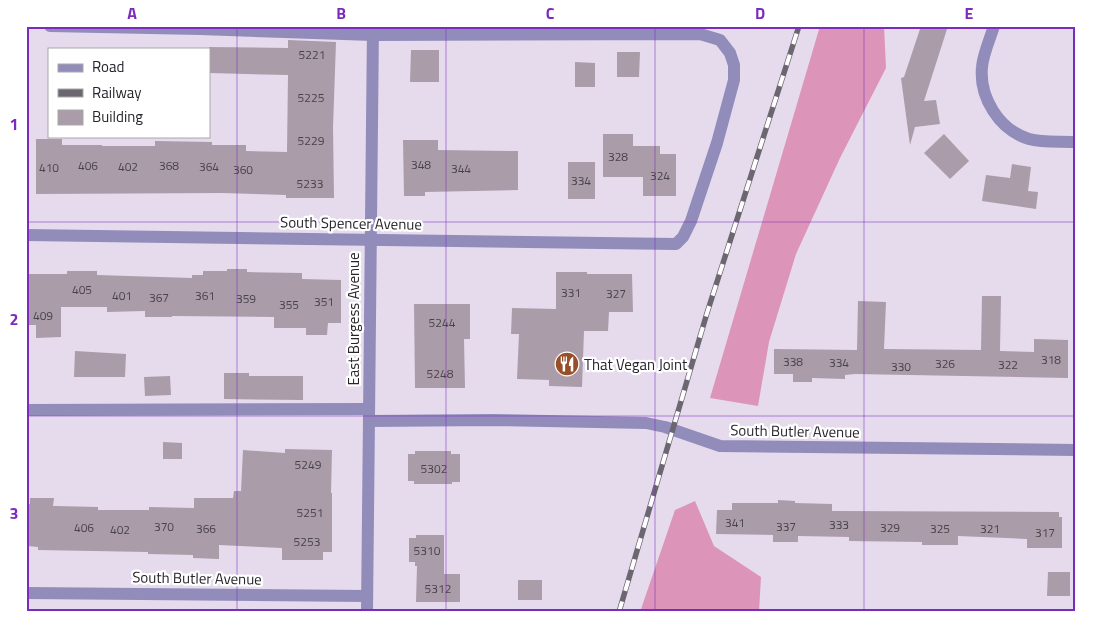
<svg xmlns="http://www.w3.org/2000/svg" width="1101" height="638" font-family="'Titillium Web',sans-serif">
<rect width="100%" height="100%" fill="#e5dbed"/>
<g fill="#dc95b8">
<path d="M820,26H884L886,68L840,158L796,254L769,342L758,406L710,398Z"/>
<path d="M695,501L714,546L761,577L759,612H640L675,510Z"/>
</g>
<g fill="#ab9ca9">
<path d="M921,26H948L924,101L936,100L940,124L915,127L910,145L901,78L904,77Z"/>
<path d="M288,40L336,42L333,127L334,198H286V195L222,193L36,194V139H62V145H102V146H155V141L212,142V145H246V151L287,152L288,75L209,73V47L288,48Z"/>
<path d="M411,50H439V82H410Z"/>
<path d="M617,52H640L639,77H617Z"/>
<path d="M575,62L595,63V87H575Z"/>
<path d="M603,134H633V146H660V154H676V196H643V177H603Z"/>
<path d="M944,134L969,161L950,179L924,153Z"/>
<path d="M403,140H438V150L518,151V190L425,192V196H404Z"/>
<rect x="568" y="162" width="27" height="37"/>
<path d="M1012,164L1031,167L1028,191L1038,192L1036,209L982,201L986,175L1010,178Z"/>
<path d="M227,269H247V272L302,273V279L341,280V323H328L327,335H306V328H274V317L172,316V317H145V311L107,312V307H61V337L36,338V325H26V274H67V271H97V275L192,278V275H203V271H227Z"/>
<path d="M556,272H587V274H632L633,312H609L608,331H584L582,387L549,386V380L517,379L519,334H511L512,308L556,309Z"/>
<path d="M982,296H1001L1000,351L1034,352V339L1068,340V378L855,374L845,375V379L812,378V382H793V374H774V349L857,350L858,301L886,302L884,349L981,350Z"/>
<path d="M414,304H470V339H464L465,388H415Z"/>
<path d="M75,351L126,354L125,377H74Z"/>
<path d="M224,373H249V376H303V400L224,399Z"/>
<path d="M170,376L171,395L145,396L144,377Z"/>
<path d="M163,442L182,443V459H163Z"/>
<path d="M285,449L332,450L331,493H332V552H323V560H282V548L219,545V559L193,558V555L148,554V552L38,550V547L27,546L28,504H30V498H54L53,506H56L98,507V510H149V507L194,508V498H233L234,491H241L243,450L285,453Z"/>
<path d="M415,451H451V454H460V482H452V484H414V481H408V454H415Z"/>
<path d="M778,500L795,501V503L832,504V511L1059,512V517H1062V548H1027V539L958,536V545H922V542L849,541V537L798,536V542H773V535L716,534L717,510H732V503H778Z"/>
<path d="M416,535H444V574H460V602H416L417,566H415V562H409V538H416Z"/>
<path d="M1048,572H1070V596H1047Z"/>
<rect x="518" y="580" width="24" height="20"/>
</g>
<g fill="none" stroke-linecap="round" stroke-linejoin="round">
<g stroke="#928cbb" stroke-width="12">
<path d="M994,26C990,39 983,54 982,67C979,97 999,130 1029,139C1043,143 1060,141 1075,142"/>
<path d="M26,235L676,244L683,237L691,221L717,143L734,80V65L730,53L720,40L700,34L373,35L200,29L50,26"/>
<path d="M26,410L369,409"/>
<path d="M369,421L492,420L646,423L665,427L720,446L1075,450"/>
<path d="M26,593L367,596"/>
<path d="M367,612L373,26"/>
</g>
<g stroke="#6c6671" stroke-width="5.5">
<path id="rail" d="M619,612L707,313L799,26"/>
</g>
<use href="#rail" stroke="#fff" stroke-width="4" stroke-dasharray="11" stroke-linecap="butt"/>
</g>
<path fill="none" stroke="#7b2cbf" stroke-width="1" stroke-opacity="0.55" d="M237,26V612M446,26V612M655,26V612M864,26V612M26,222H1075M26,416H1075"/>
<defs>
<g id="restaurant-disc" transform="scale(1.25)"><circle r="9.5" fill="#964f29" stroke="#fff"/><path d="M-5-6h1v4h1v-4h1v4h1v-4h1v5L-1.5 .5V6h-2V.5L-5-1ZM5-6V6H3V1.5H1.5Q1.5-4 5-6Z" fill="#fff"/></g>
</defs>
<g fill-rule="evenodd">
<use href="#restaurant-disc" x="567" y="364"/>
</g>
<g text-anchor="middle" dominant-baseline="central" stroke-width="4.5" stroke-linejoin="round" paint-order="stroke">
<g font-size="12" fill="#49434a">
<text x="312" y="54">5221</text>
<text x="311" y="97">5225</text>
<text x="311" y="140">5229</text>
<text x="618" y="156">328</text>
<text x="421" y="164">348</text>
<text x="88" y="165">406</text>
<text x="169" y="165">368</text>
<text x="128" y="166">402</text>
<text x="209" y="166">364</text>
<text x="49" y="167">410</text>
<text x="461" y="168">344</text>
<text x="243" y="169">360</text>
<text x="660" y="175">324</text>
<text x="581" y="180">334</text>
<text x="310" y="183">5233</text>
<text x="82" y="289">405</text>
<text x="571" y="292">331</text>
<text x="616" y="293">327</text>
<text x="122" y="295">401</text>
<text x="205" y="295">361</text>
<text x="159" y="297">367</text>
<text x="246" y="298">359</text>
<text x="324" y="301">351</text>
<text x="289" y="304">355</text>
<text x="43" y="315">409</text>
<text x="442" y="322">5244</text>
<text x="1051" y="359">318</text>
<text x="793" y="361">338</text>
<text x="839" y="362">334</text>
<text x="945" y="363">326</text>
<text x="1008" y="364">322</text>
<text x="901" y="366">330</text>
<text x="440" y="373">5248</text>
<text x="308" y="464">5249</text>
<text x="434" y="468">5302</text>
<text x="310" y="512">5251</text>
<text x="735" y="522">341</text>
<text x="839" y="524">333</text>
<text x="164" y="526">370</text>
<text x="786" y="526">337</text>
<text x="84" y="527">406</text>
<text x="890" y="527">329</text>
<text x="206" y="528">366</text>
<text x="940" y="528">325</text>
<text x="990" y="528">321</text>
<text x="120" y="529">402</text>
<text x="1045" y="532">317</text>
<text x="307" y="541">5253</text>
<text x="427" y="550">5310</text>
<text x="438" y="588">5312</text>
</g>
<g font-size="15" fill="#28252b" stroke="#fff">
<text transform="translate(351 223) rotate(1)">South Spencer Avenue</text>
<text transform="translate(353 319) rotate(-90)">East Burgess Avenue</text>
<text transform="translate(795 431) rotate(1)">South Butler Avenue</text>
<text transform="translate(197 578) rotate(1)">South Butler Avenue</text>
</g>
<g font-size="15" fill="#28252b" stroke="#fff" text-anchor="start">
<text x="584" y="364">That Vegan Joint</text>
</g>
</g>
<rect width="1101" height="638" fill="none" stroke="#ffffff" stroke-width="55"/>
<rect x="48" y="48" width="162" height="90" fill="#ffffff" stroke="#a9a8aa"/>
<rect x="58" y="64" width="25" height="8" fill="#928cbb" stroke="#a9a8aa"/>
<text x="92" y="72" font-size="15" fill="#28252b">Road</text>
<rect x="58" y="89" width="25" height="8" fill="#6c6671" stroke="#a9a8aa"/>
<text x="92" y="98" font-size="15" fill="#28252b">Railway</text>
<rect x="58" y="110" width="25" height="15" fill="#ab9ca9" stroke="#a9a8aa"/>
<text x="92" y="122" font-size="15" fill="#28252b">Building</text>
<rect x="28" y="28" width="1046" height="582" fill="none" stroke="#7b2cbf" stroke-width="2"/>
<g font-size="16" text-anchor="middle" font-weight="bold" fill="#7b2cbf">
<text x="132" y="19">A</text>
<text x="341" y="19">B</text>
<text x="550" y="19">C</text>
<text x="760" y="19">D</text>
<text x="969" y="19">E</text>
<text x="14" y="130">1</text>
<text x="14" y="325">2</text>
<text x="14" y="519">3</text>
</g>
</svg>
